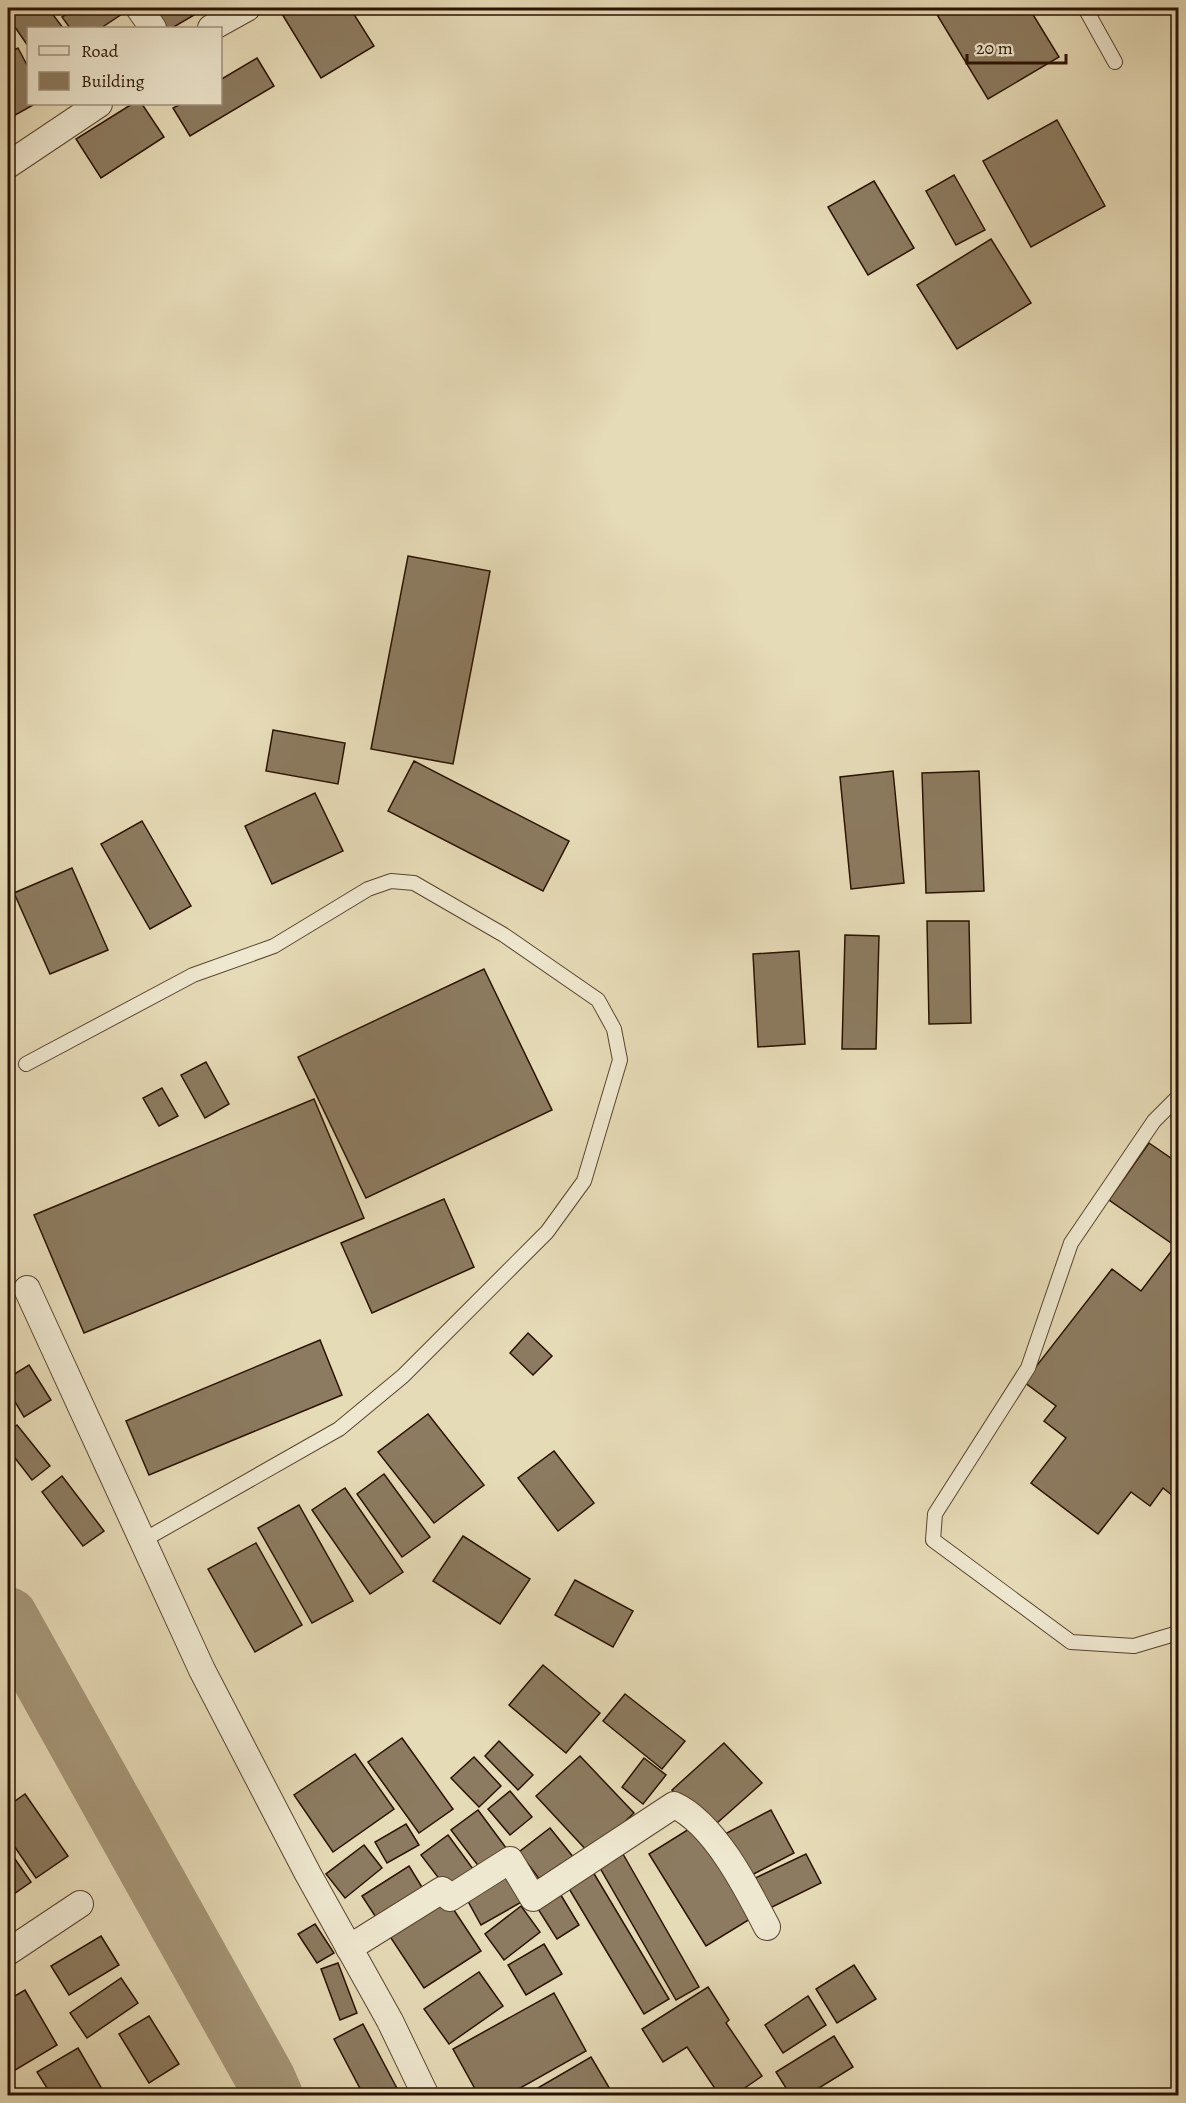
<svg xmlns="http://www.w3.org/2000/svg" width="1186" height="2103" font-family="Alegreya,serif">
<rect width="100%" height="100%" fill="#e6dbb7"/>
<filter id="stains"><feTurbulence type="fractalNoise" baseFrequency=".00333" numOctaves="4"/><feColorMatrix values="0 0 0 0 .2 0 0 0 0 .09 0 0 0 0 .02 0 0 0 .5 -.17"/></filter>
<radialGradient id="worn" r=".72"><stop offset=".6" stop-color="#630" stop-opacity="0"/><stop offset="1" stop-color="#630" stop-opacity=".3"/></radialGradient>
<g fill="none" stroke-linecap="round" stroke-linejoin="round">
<path stroke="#a69779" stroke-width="60" d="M8,1617L265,2078L273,2096"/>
</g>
<g fill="#8c7b60" stroke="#2a1301" stroke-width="1.5">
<path d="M8,8H48L63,28H28V46L8,17Z"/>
<path d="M76,8H131L101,28H70L62,17Z"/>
<path d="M155,8H206L172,28H164L152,9Z"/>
<path d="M281,8H350L374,46L321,78L279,9Z"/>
<path d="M933,8H1029L1059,57L988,99Z"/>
<path d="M8,30L13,40L8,43Z"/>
<path d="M18,48L28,67V104H35L8,119V53Z"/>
<path d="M257,58L274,86L190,136L173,108L181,104H220V80Z"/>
<path d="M132,104H142L164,137L101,178L76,139Z"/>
<path d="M1057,120L1105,206L1031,247L983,161Z"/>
<path d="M954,175L985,230L956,245L926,191Z"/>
<path d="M874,181L914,248L868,275L828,207Z"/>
<path d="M991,239L1031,303L957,349L917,285Z"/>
<path d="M408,556L490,571L453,764L371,749Z"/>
<path d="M273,730L345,743L338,784L266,771Z"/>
<path d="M414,761L569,841L543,891L388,811Z"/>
<path d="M893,771L904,883L851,889L840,777Z"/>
<path d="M979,771L984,891L926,893L922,773Z"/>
<path d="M315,793L343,851L272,884L245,826Z"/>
<path d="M142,821L191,906L150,929L101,844Z"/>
<path d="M72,868L108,950L50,974L14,893Z"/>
<path d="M927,921H969L971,1023L929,1024Z"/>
<path d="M845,935L879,936L876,1049H842Z"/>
<path d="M799,951L805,1044L758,1047L753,954Z"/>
<path d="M484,969L552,1110L366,1198L298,1057Z"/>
<path d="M206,1062L229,1104L205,1118L181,1075Z"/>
<path d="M162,1088L178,1116L159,1126L143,1098Z"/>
<path d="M314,1099L364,1218L84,1333L34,1215Z"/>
<path d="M1149,1143L1178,1163V1239L1174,1245L1109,1200Z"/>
<path d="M444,1199L474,1267L372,1313L341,1243Z"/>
<path d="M1173,1249L1178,1253V1500L1163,1488L1150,1506L1131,1492L1098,1534L1031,1483L1066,1438L1044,1421L1056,1406L1024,1382L1112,1269L1141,1291Z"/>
<path d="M528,1333L552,1356L533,1375L510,1353Z"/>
<path d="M320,1340L342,1395L149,1475L126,1421Z"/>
<path d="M29,1365L51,1400L24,1417L8,1390V1378Z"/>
<path d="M428,1414L484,1485L434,1523L378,1452Z"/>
<path d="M17,1425L50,1466L32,1480L8,1449V1432Z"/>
<path d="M554,1451L594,1503L558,1531L518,1478Z"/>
<path d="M384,1474L430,1537L402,1557L357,1494Z"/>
<path d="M62,1476L104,1531L83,1546L42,1492Z"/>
<path d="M345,1488L403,1572L370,1594L312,1510Z"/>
<path d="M299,1505L353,1601L312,1623L258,1528Z"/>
<path d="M463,1536L530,1579L500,1624L433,1581Z"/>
<path d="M256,1543L302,1625L255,1652L208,1569Z"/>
<path d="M575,1580L633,1611L613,1647L555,1615Z"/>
<path d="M543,1665L600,1713L566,1753L509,1705Z"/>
<path d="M625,1694L685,1741L662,1769L603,1721Z"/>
<path d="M402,1738L453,1809L419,1833L368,1762Z"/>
<path d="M499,1741L533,1775L518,1790L485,1756Z"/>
<path d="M724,1743L762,1783L708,1831L672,1790Z"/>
<path d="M355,1754L394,1809L333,1852L294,1795Z"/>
<path d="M580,1756L634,1813L590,1854L536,1796Z"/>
<path d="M474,1757L501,1786L479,1807L451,1778Z"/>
<path d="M644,1758L666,1775L643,1804L622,1787Z"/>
<path d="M510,1791L532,1817L510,1835L488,1809Z"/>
<path d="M25,1794L68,1856L36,1878L8,1837V1806Z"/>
<path d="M478,1810L509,1852L483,1872L451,1830Z"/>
<path d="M771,1810L794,1853L744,1879L721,1836Z"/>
<path d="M406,1824L419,1845L387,1863L375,1842Z"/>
<path d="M697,1824L755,1916L706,1946L649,1854Z"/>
<path d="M550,1828L578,1863L546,1888L519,1852Z"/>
<path d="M448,1835L476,1873L450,1893L421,1855Z"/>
<path d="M364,1845L382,1868L345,1898L326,1874Z"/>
<path d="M8,1849L31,1882L8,1898Z"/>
<path d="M623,1854L699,1987L676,2000L600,1868Z"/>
<path d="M806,1854L821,1883L764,1911L749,1881Z"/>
<path d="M409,1866L425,1892L379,1922L362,1896Z"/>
<path d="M508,1870L525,1900L481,1925L464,1894Z"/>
<path d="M593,1872L669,1999L644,2014L568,1887Z"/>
<path d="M556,1887L579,1925L557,1939L533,1901Z"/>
<path d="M444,1895L481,1951L424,1988L387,1932Z"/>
<path d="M521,1906L540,1932L504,1960L485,1934Z"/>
<path d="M315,1924L334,1953L317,1963L298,1934Z"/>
<path d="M101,1936L119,1965L69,1995L51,1966Z"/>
<path d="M544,1944L562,1974L526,1995L508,1965Z"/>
<path d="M338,1963L357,2013L340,2020L321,1969Z"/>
<path d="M854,1965L876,1999L837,2023L816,1989Z"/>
<path d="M479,1972L503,2006L449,2044L424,2009Z"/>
<path d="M121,1978L138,2003L87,2038L70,2013Z"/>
<path d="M708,1987L729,2020L726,2023L762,2076L733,2096H720L687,2047L663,2062L642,2029Z"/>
<path d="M25,1990L57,2045L12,2072L8,2065V2000Z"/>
<path d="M554,1993L586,2051L506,2096H479L453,2049Z"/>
<path d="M808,1996L826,2025L783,2053L765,2025Z"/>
<path d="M149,2016L179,2064L149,2083L119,2034Z"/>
<path d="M363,2024L400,2094L398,2096H364L334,2039Z"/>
<path d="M834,2036L853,2067L806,2096H791L776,2072Z"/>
<path d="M78,2048L102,2089L92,2096H52L37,2072Z"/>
<path d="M591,2057L614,2096H524Z"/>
<path d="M954,2089L958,2096H941Z"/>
</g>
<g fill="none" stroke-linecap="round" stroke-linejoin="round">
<g stroke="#59452e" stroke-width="16">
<g id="service">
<path d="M1085,8L1115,62"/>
<path d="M26,1064L193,975L274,946L368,889L391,881L414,883L504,935L598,1000L614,1029L620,1060L584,1181L547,1232L403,1376L339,1429L142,1541"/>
<path d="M1178,1097L1154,1121L1071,1243L1028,1368L935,1514L933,1540L1071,1642L1134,1646L1178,1633"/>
</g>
</g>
<g stroke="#59452e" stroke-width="28">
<g id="minor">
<path d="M139,8L153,28"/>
<path d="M211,28L247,8"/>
<path d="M8,165L99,104"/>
<path d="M27,1289L202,1670L308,1874L390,2021L426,2096"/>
<path d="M349,1948L442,1890L450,1898L510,1860L533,1898L674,1805C714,1823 747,1888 767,1927"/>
<path d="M8,1952L80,1904"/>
</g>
</g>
<use href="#service" stroke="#efe8d0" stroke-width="14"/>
<use href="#minor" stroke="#efe8d0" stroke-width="26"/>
</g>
<rect width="1186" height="2103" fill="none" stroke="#e6dbb7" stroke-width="30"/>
<rect x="9" y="9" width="1168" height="2085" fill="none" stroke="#2a1301" stroke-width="3"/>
<rect x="15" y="15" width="1156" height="2073" fill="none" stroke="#2a1301" stroke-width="1.5"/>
<rect x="27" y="27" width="195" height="78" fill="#efe8d0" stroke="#a0937d" stroke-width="1.5"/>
<rect x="39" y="46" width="30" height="9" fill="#efe8d0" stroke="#a0937d" stroke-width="1.5"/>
<text x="81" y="57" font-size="18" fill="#2a1301">Road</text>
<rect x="39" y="72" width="30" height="18" fill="#8c7b60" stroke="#a0937d" stroke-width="1.5"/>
<text x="81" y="87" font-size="18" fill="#2a1301">Building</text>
<path d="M967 54v9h99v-9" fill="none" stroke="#2a1301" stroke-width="3"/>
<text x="976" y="54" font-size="18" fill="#2a1301" stroke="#efe8d0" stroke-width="4.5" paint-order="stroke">20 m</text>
<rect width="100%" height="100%" filter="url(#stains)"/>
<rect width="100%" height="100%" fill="url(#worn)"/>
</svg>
